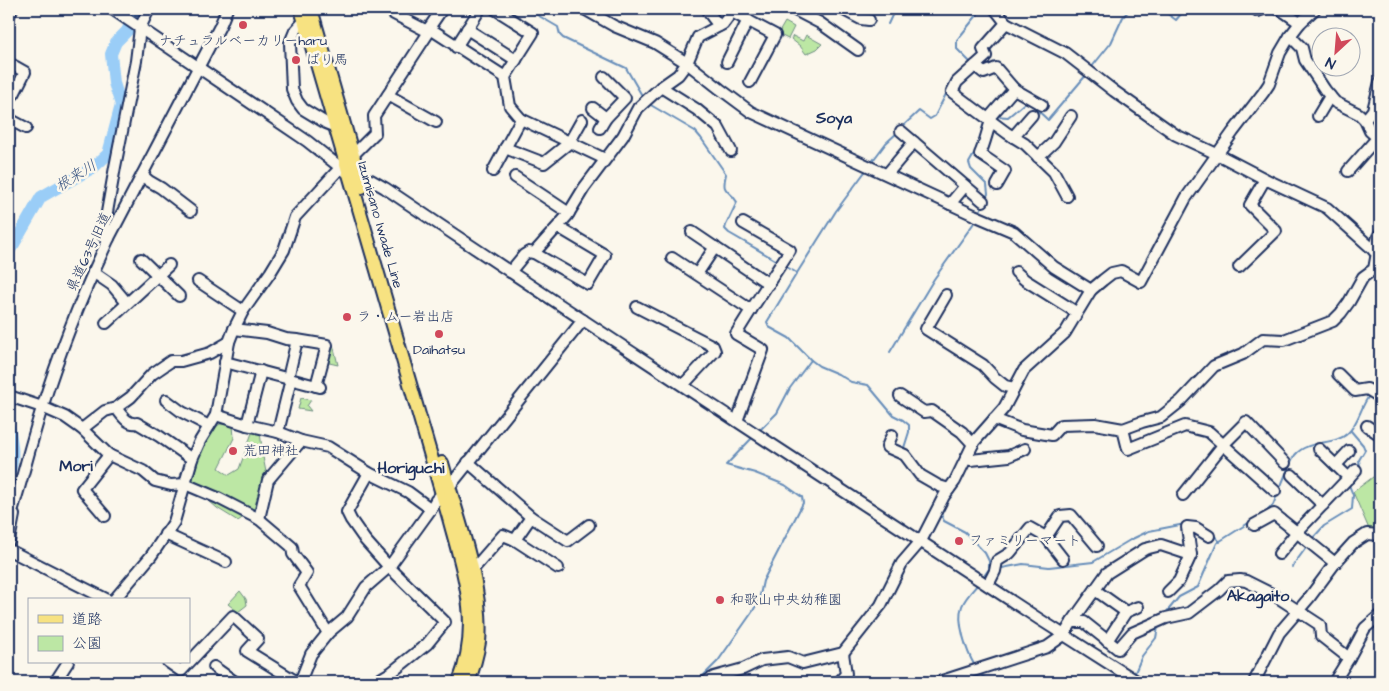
<svg xmlns="http://www.w3.org/2000/svg" width="1389" height="691" font-family="'Architects Daughter','Klee One',sans-serif">
<rect width="100%" height="100%" fill="#fbf7ec"/>
<filter id="ink" filterUnits="userSpaceOnUse"><feTurbulence type="fractalNoise" baseFrequency=".02" numOctaves="2"/><feDisplacementMap in="SourceGraphic" scale="10" xChannelSelector="R" yChannelSelector="G"/><feConvolveMatrix kernelMatrix="1 2 1 2 8 2 1 2 1" color-interpolation-filters="sRGB"/></filter>
<g filter="url(#ink)">
<g fill="#bce7a4" stroke="#6c8b81">
<path d="M785,22L794,27L788,39L778,34Z"/>
<path d="M806,35L822,44L817,49L806,54L800,46L791,39L793,36L803,41Z"/>
<path d="M329,344H333L338,365L325,362Z"/>
<path d="M301,398L311,400L307,406L311,411L298,409Z"/>
<path d="M220,424L233,425L234,438L219,468L229,475L239,469L253,430L260,432L263,457L266,472L258,506L238,521L217,508L191,485L200,454L209,432Z"/>
<path d="M1380,455V537L1372,536L1353,492L1377,474L1378,457Z"/>
<path d="M240,591L246,599L247,605L238,612L228,604Z"/>
</g>
<g fill="none" stroke-linecap="round" stroke-linejoin="round">
<g stroke="#678eba" stroke-width="2">
<path d="M527,9L558,27L560,35L563,38L626,68L644,99"/>
<path d="M1161,9L1176,20L1185,9"/>
<path d="M888,24L895,9"/>
<path d="M971,64V63L957,49V40L982,9"/>
<path d="M1091,68L1111,43L1123,17L1130,9"/>
<path d="M649,104L695,131L701,138L726,174C721,195 729,188 737,202L726,225L725,229L729,233L779,262"/>
<path d="M1032,105L1048,120L1087,74"/>
<path d="M995,116L1008,117L1027,101"/>
<path d="M902,127L919,111L930,119L935,116L947,92"/>
<path d="M977,149L969,163L971,169L987,185L988,194L985,199"/>
<path d="M871,163L886,143L897,133"/>
<path d="M979,213L983,204"/>
<path d="M785,266L797,273L767,322L769,327L789,338L811,360L819,366L838,374L851,382L868,385L893,415L903,420L909,425V432L903,451"/>
<path d="M797,273L836,211L867,169"/>
<path d="M890,352L934,279L976,220"/>
<path d="M1375,390L1380,385"/>
<path d="M1351,431L1363,445L1365,450L1359,460L1361,472L1359,473"/>
<path d="M758,432L777,413L790,388L811,360"/>
<path d="M1279,490C1284,480 1289,463 1295,455C1308,439 1335,446 1348,433C1359,422 1361,406 1369,396"/>
<path d="M940,512L944,521L965,532L985,553L989,561V569L984,576"/>
<path d="M1263,515L1273,505L1277,495"/>
<path d="M1212,533L1220,542"/>
<path d="M1312,539L1324,526L1352,509L1353,495L1349,485L1351,482"/>
<path d="M1292,567L1308,545"/>
<path d="M1002,568L1023,564L1049,567L1093,562L1130,540L1149,531L1185,524"/>
<path d="M1165,614L1179,597L1198,587L1217,543L1250,522"/>
<path d="M975,666C967,653 956,621 962,606C965,598 972,591 978,584"/>
<path d="M978,673L991,682"/>
<path d="M1134,675L1142,656L1156,638L1158,627"/>
<path d="M697,682L718,661L753,611L759,600L763,581L803,503L802,497L785,485L755,473L726,465L753,437"/>
</g>
<g stroke="#9acdf7" stroke-width="12">
<path d="M9,251L14,244L41,197L94,167L108,154L121,105L114,83L111,54L116,42L127,31L137,9"/>
<path d="M9,427C12,443 15,458 9,472"/>
</g>
<g stroke="#1b2f5e" stroke-width="14">
<g id="minor">
<path d="M112,9L307,141L350,175L371,180L385,188C601,334 821,476 1039,619C1072,640 1105,661 1138,682"/>
<path d="M495,9L533,33L505,77"/>
<path d="M584,9L614,26L655,43L687,63L720,89L751,112L974,215L1014,232L1054,267L1091,290"/>
<path d="M706,9L719,26"/>
<path d="M793,9L820,23L858,50"/>
<path d="M842,9L861,19L869,20"/>
<path d="M1256,9L1258,11L1263,9"/>
<path d="M1278,9H1280L1300,23"/>
<path d="M732,12L775,35L750,82"/>
<path d="M394,14L429,32"/>
<path d="M9,15L12,9"/>
<path d="M305,20L295,31L290,43L292,89L297,101L303,109L326,123L336,127"/>
<path d="M1006,23L983,49L986,56L957,82L952,92L1007,133L1025,144L1054,172L1067,196"/>
<path d="M429,28L505,77L510,106L521,119L605,159"/>
<path d="M467,29L516,60"/>
<path d="M1290,36L1302,48L1305,60L1325,90L1335,102L1359,114L1365,120L1370,131L1380,140"/>
<path d="M456,47L480,9"/>
<path d="M727,62L748,20"/>
<path d="M9,63L25,72L14,94"/>
<path d="M975,66L984,73L996,68L1014,89L988,119"/>
<path d="M661,87L696,109L718,127L731,151"/>
<path d="M1014,89L1042,105"/>
<path d="M388,95L436,122"/>
<path d="M593,108L606,118"/>
<path d="M1318,116L1330,96"/>
<path d="M9,119L26,128"/>
<path d="M1365,120L1373,110L1380,82"/>
<path d="M991,121C987,132 985,143 980,154L1005,171L997,185"/>
<path d="M600,128L606,118L625,98L604,77"/>
<path d="M901,131L983,201"/>
<path d="M1013,137L1032,115"/>
<path d="M505,148L544,163L569,143L582,120"/>
<path d="M1038,157L1054,142L1071,116"/>
<path d="M493,171L521,119"/>
<path d="M1348,171L1377,138"/>
<path d="M887,174L914,142"/>
<path d="M142,175L149,181L161,188L191,211"/>
<path d="M515,177L569,213"/>
<path d="M950,204L965,186"/>
<path d="M743,223L790,250L751,310"/>
<path d="M692,232L769,284"/>
<path d="M109,238L103,235L115,167L136,61L140,28L149,9"/>
<path d="M1374,251L1378,237L1380,234"/>
<path d="M534,253L588,284L605,255L558,227"/>
<path d="M672,258L751,310L736,334L763,350L737,421"/>
<path d="M141,259L179,296"/>
<path d="M1239,267L1276,231L1250,205L1265,179"/>
<path d="M93,272L112,285L127,303"/>
<path d="M510,272L524,255L529,252L534,253L567,216L584,188L623,136L638,108L661,87L678,75L687,63L698,37L723,24L734,9"/>
<path d="M1016,272L1025,280L1076,312"/>
<path d="M697,274L715,247"/>
<path d="M198,281L243,311"/>
<path d="M946,295L926,329L983,365L995,378L1005,386L1014,388"/>
<path d="M637,307L713,346L715,351L683,385"/>
<path d="M106,323L169,265"/>
<path d="M234,329L267,333L286,339L297,340L327,345L316,386"/>
<path d="M225,362L320,387"/>
<path d="M1338,374L1355,391L1367,389L1380,397"/>
<path d="M288,378L297,340"/>
<path d="M9,396L42,407L65,417L82,429L109,455L143,471L155,481L171,485L185,484L218,498L259,519L292,547L293,554L307,573L299,586L328,633"/>
<path d="M900,396L924,412L932,411L962,432L973,444"/>
<path d="M166,400L182,412L209,426"/>
<path d="M116,408C122,415 127,425 137,423L159,436L192,459"/>
<path d="M216,415L247,425L278,432L301,441L328,447L369,473L408,492L431,509"/>
<path d="M994,419L1022,430L1052,435L1061,425L1095,424L1123,429L1142,422L1161,417L1181,401L1214,366L1243,354L1263,339L1284,340L1333,321L1341,313L1349,302L1363,277L1374,269L1377,253L1327,208L1265,179L1217,154L1176,135L1114,91L1065,53L1006,23L995,9"/>
<path d="M247,425L261,371"/>
<path d="M1367,426L1380,435"/>
<path d="M82,429L105,411L116,408L131,397L152,374L171,361H181L210,353L229,342"/>
<path d="M1123,429L1128,449L1185,426L1209,432L1275,491"/>
<path d="M278,432L291,379"/>
<path d="M892,435L887,447L905,455L920,475L939,486L949,489"/>
<path d="M1319,449L1349,478"/>
<path d="M966,458L971,460L1009,456L1025,449"/>
<path d="M468,462L531,517L568,541L589,525"/>
<path d="M1336,465L1349,451"/>
<path d="M369,473L347,512L351,520L365,540L389,567L445,622L427,644L392,672L375,682"/>
<path d="M1292,475L1323,505"/>
<path d="M1183,495L1223,445L1246,422L1285,463"/>
<path d="M105,516L82,489L109,455"/>
<path d="M531,517L515,540L558,568"/>
<path d="M259,519L268,480L301,441"/>
<path d="M9,521C21,484 30,446 42,408C60,350 83,293 109,238L220,26L227,9"/>
<path d="M1254,525L1274,514L1335,563"/>
<path d="M165,534L226,562"/>
<path d="M1046,537L1060,516L1071,515L1097,546"/>
<path d="M9,541L14,515"/>
<path d="M9,550L108,600"/>
<path d="M1279,554L1297,532L1356,470"/>
<path d="M472,567L476,566L503,535L515,540"/>
<path d="M988,585L995,571L997,561L1010,553L1030,528L1046,537L1063,559"/>
<path d="M1095,590L1126,612"/>
<path d="M1168,592L1179,581L1191,555L1187,527L1196,528L1209,536"/>
<path d="M114,600L151,556L174,522L192,459L200,441L216,415L229,342L234,329L243,311L270,273L284,250L295,217L341,167L375,133L374,116L429,32V28L442,9"/>
<path d="M1072,622L1107,573L1145,549L1161,545L1191,555"/>
<path d="M1107,641L1126,612L1138,607"/>
<path d="M168,662L181,671L233,616L258,639L247,651L297,682"/>
<path d="M214,667L235,682"/>
<path d="M55,682L68,662"/>
<path d="M300,682L311,654L328,633L347,617L366,587L389,567L431,509L436,500L449,487L583,320"/>
<path d="M705,682L714,677L743,669L762,660L788,657L803,663L843,653L881,605L902,563L921,541L944,496L955,481L974,442L1004,408L1024,370L1065,333L1091,290L1103,280L1112,273L1121,271L1141,282L1186,198L1233,132L1263,93L1269,84L1280,53L1290,36L1300,23L1315,9"/>
<path d="M839,682L846,674L843,653"/>
<path d="M939,682L1047,647L1064,635L1072,622H1084L1118,649L1132,633L1166,618L1189,613L1219,590L1228,581L1240,580L1246,581L1274,595L1320,625L1321,636L1349,658"/>
<path d="M1254,682L1279,633L1309,598L1335,563L1353,543L1367,534L1380,535"/>
<path d="M1334,682L1349,658L1365,628L1380,615"/>
</g>
</g>
<g stroke="#1b2f5e" stroke-width="16">
<g id="major">
<path d="M301,9L449,518C464,574 482,625 459,682"/>
<path d="M311,9L362,187"/>
<path d="M442,463C457,516 484,587 479,642C477,655 473,669 468,682"/>
</g>
</g>
<use href="#minor" stroke="#fbf7ec" stroke-width="10"/>
<use href="#major" stroke="#f7e281" stroke-width="12"/>
</g>
</g>
<g fill="#d1495b" stroke="#fbf7ec" stroke-width="2">
<circle cx="243" cy="25" r="5"/>
<circle cx="296" cy="60" r="5"/>
<circle cx="347" cy="317" r="5"/>
<circle cx="439" cy="334" r="5"/>
<circle cx="233" cy="451" r="5"/>
<circle cx="959" cy="541" r="5"/>
<circle cx="720" cy="600" r="5"/>
</g>
<g text-anchor="middle" dominant-baseline="central" stroke-width="5" stroke-linejoin="round" paint-order="stroke">
<g font-size="14" fill="#1b2f5e" stroke="#fbf7ec" text-anchor="start">
<text x="243" y="41" text-anchor="middle">ナチュラルベーカリーharu</text>
<text x="306" y="60">ばり馬</text>
<text x="357" y="317">ラ・ムー岩出店</text>
<text x="439" y="350" text-anchor="middle">Daihatsu</text>
<text x="243" y="451">荒田神社</text>
<text x="969" y="541">ファミリーマート</text>
<text x="730" y="600">和歌山中央幼稚園</text>
</g>
<g font-size="14" fill="#1b2f5e" stroke="#fbf7ec">
<text transform="translate(380 225) rotate(74)">Izumisano Iwade Line</text>
<text transform="translate(89 252) rotate(-65)">県道63号旧道</text>
</g>
<g font-size="15" font-style="italic" fill="#3b5684" stroke="#fbf7ec">
<text transform="translate(76 176) rotate(-32)">根来川</text>
</g>
<g font-size="16" font-weight="bold" fill="#1b2f5e" stroke="#fbf7ec">
<text x="834" y="118">Soya</text>
<text x="76" y="466">Mori</text>
<text x="411" y="468">Horiguchi</text>
<text x="1258" y="596">Akagaito</text>
</g>
</g>
<rect width="1389" height="691" fill="none" stroke="#fbf7ec" stroke-width="30"/>
<rect x="15" y="15" width="1359" height="661" fill="none" stroke="#1b2f5e" stroke-width="2" filter="url(#ink)"/>
<rect x="28" y="598" width="162" height="65" fill="#fbf7ec" stroke="#a1a7b3"/>
<rect x="38" y="615" width="25" height="8" fill="#f7e281" stroke="#a1a7b3"/>
<text x="72" y="624" font-size="15" fill="#1b2f5e">道路</text>
<rect x="38" y="636" width="25" height="15" fill="#bce7a4" stroke="#a1a7b3"/>
<text x="72" y="648" font-size="15" fill="#1b2f5e">公園</text>
<g transform="translate(1336 52) rotate(206)"><circle r="24" fill="#fbf7ec" stroke="#a1a7b3"/>
<path d="M0-4L9 19L0 12L-9 19Z" fill="#d1495b"/>
<text y="-8" font-size="14" font-weight="bold" text-anchor="middle" fill="#1b2f5e">N</text>
</g>
</svg>
